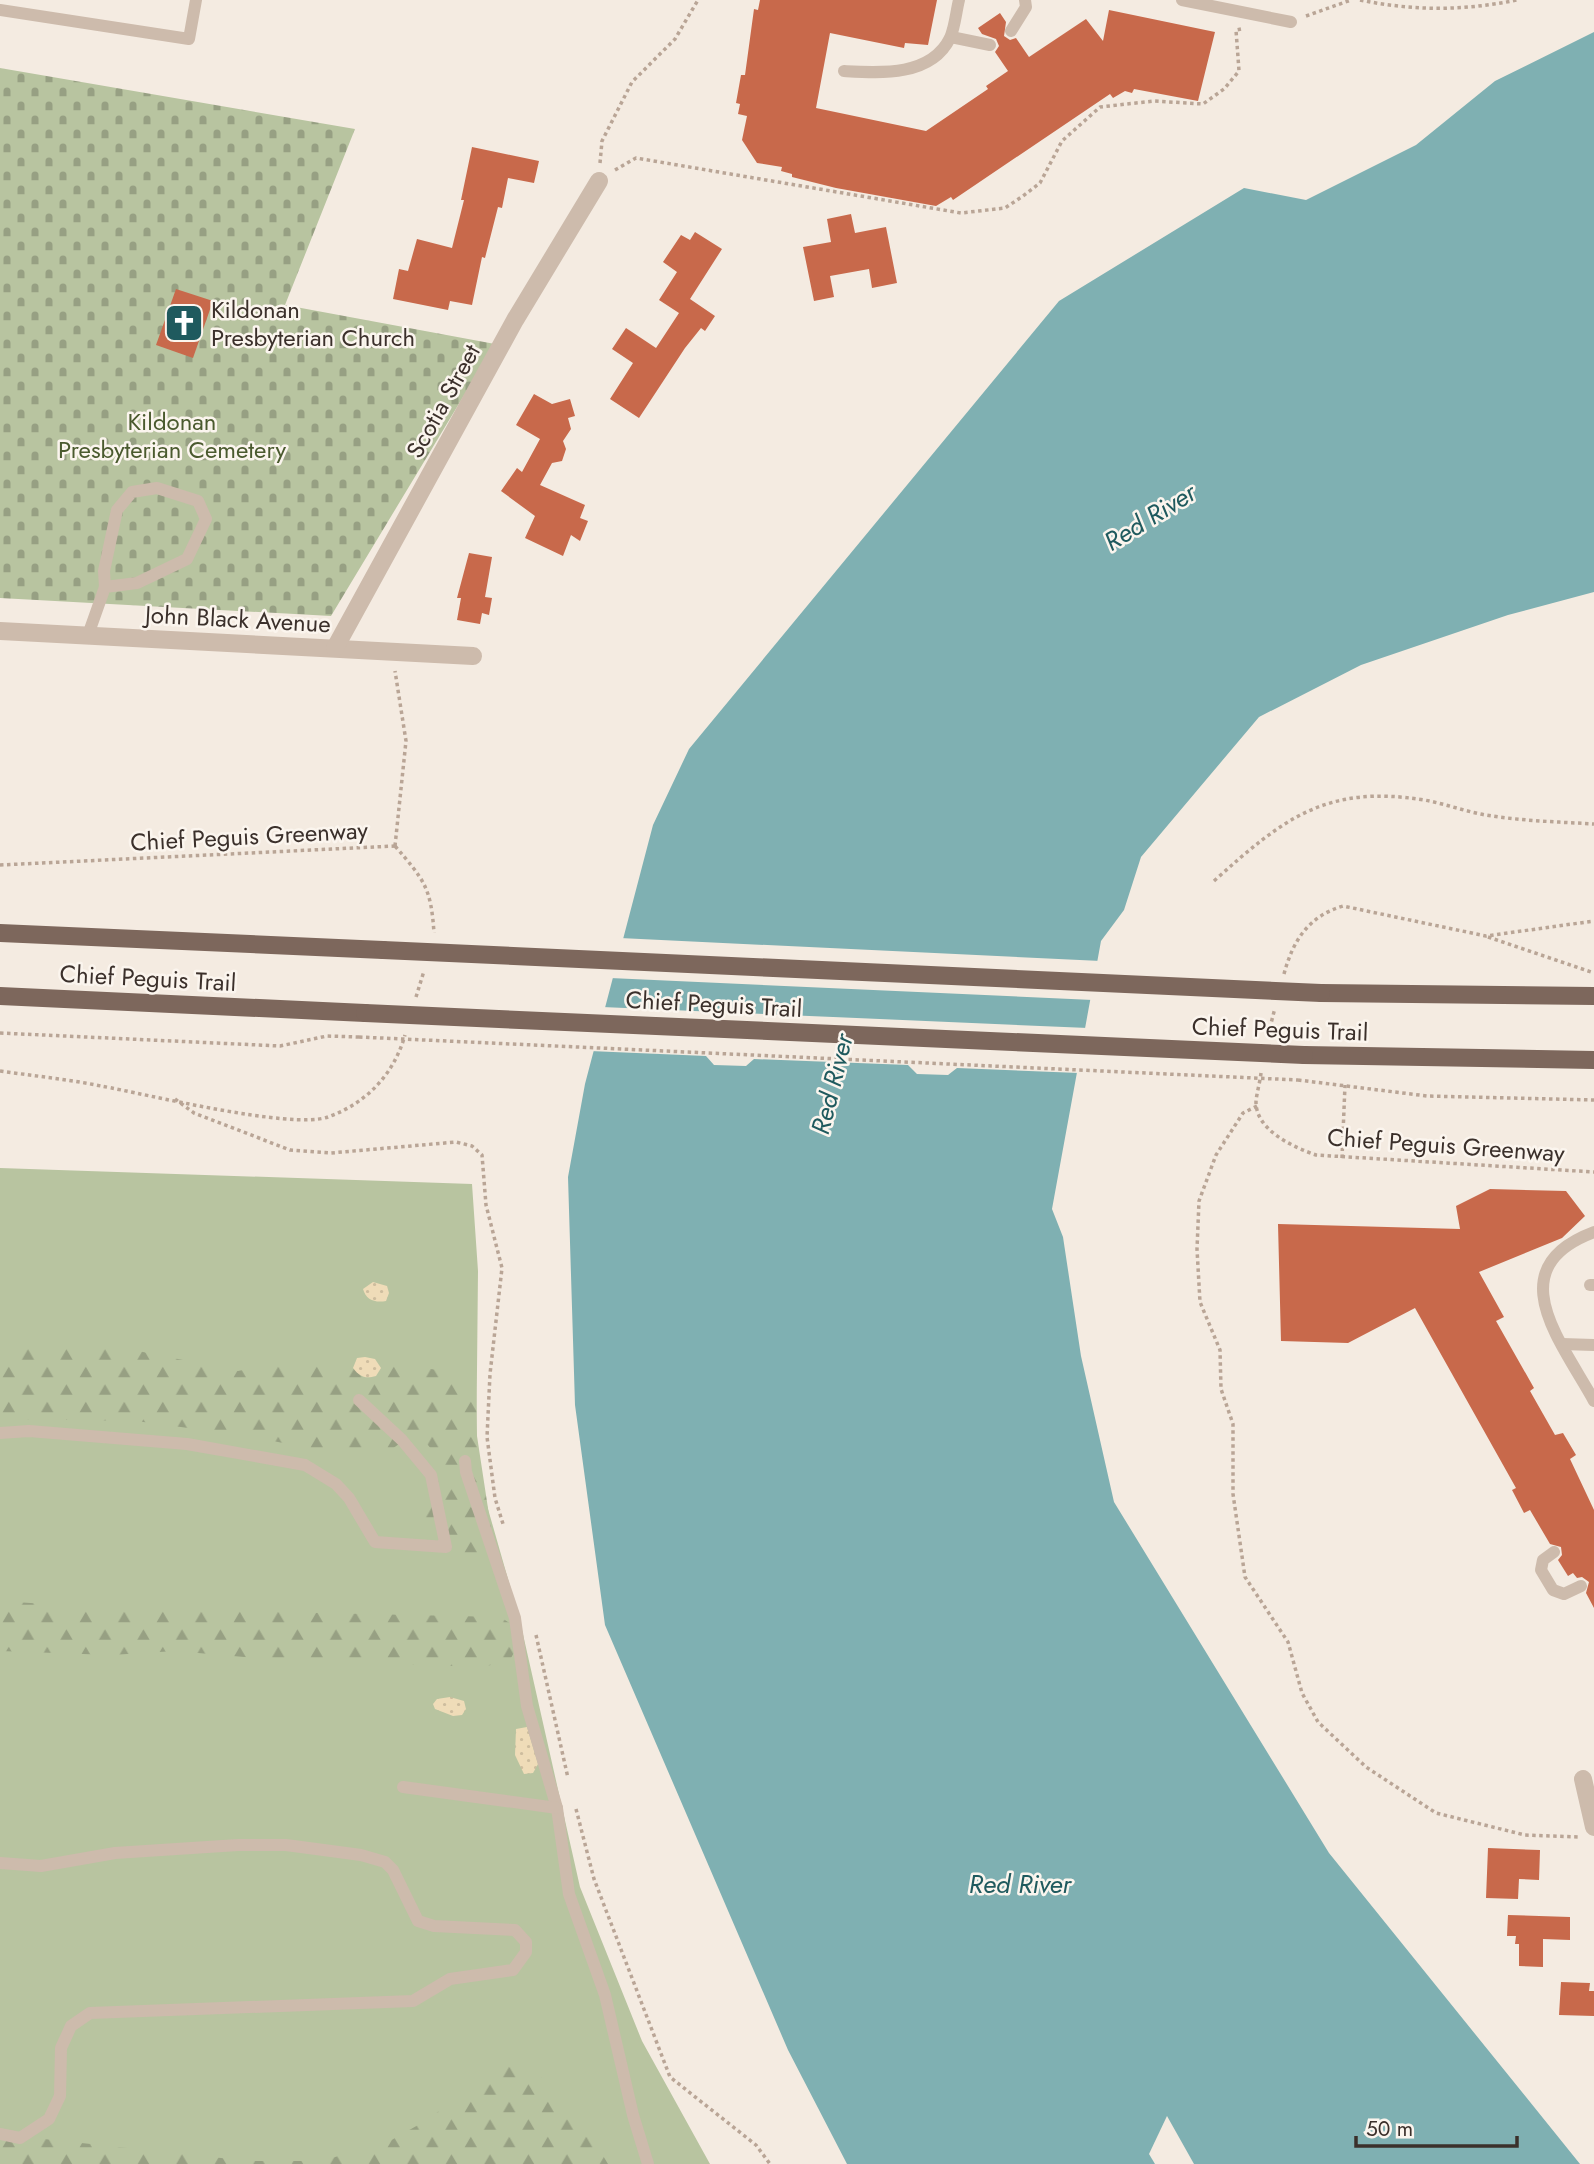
<svg xmlns="http://www.w3.org/2000/svg" width="1594" height="2164" font-family="Jost,sans-serif">
<defs>
<pattern id="forest-firs" width="22" height="20" patternUnits="userSpaceOnUse" patternTransform="scale(1.75)"><rect width="22" height="20" fill="#b8c4a0"/><path d="M5 1l3.5 6h-7zM16 11l3.5 6h-7z" fill="#97a083"/></pattern>
<pattern id="sand-dots" width="8" height="8" patternUnits="userSpaceOnUse" patternTransform="scale(1.75)"><rect width="8" height="8" fill="#efdcb8"/><path d="M2 2h.1M6 6h.1" fill="none" stroke="#cebd9e" stroke-width="1.8" stroke-linecap="round"/></pattern>
<pattern id="cemetery-stones" width="16" height="16" patternUnits="userSpaceOnUse" patternTransform="scale(1.75)"><rect width="16" height="16" fill="#b8c4a0"/><path d="M2 7V4a2 2 0 0 1 4 0v3zM10 15v-3a2 2 0 0 1 4 0v3z" fill="#97a083"/></pattern>
</defs>
<rect width="100%" height="100%" fill="#f4ebe1"/>
<path fill="#b8c4a0" d="M0,1168L472,1184L478,1271L476,1467L520,1621L580,1887L642,2041L710,2164H0Z"/>
<g fill="url(#forest-firs)">
<path d="M118,1347L238,1371L292,1360L381,1363L447,1371L476,1388L477,1436L491,1528L487,1552L459,1558L429,1535L421,1498L446,1468L417,1431L392,1449L359,1458L248,1436L136,1421L0,1419V1348Z"/>
<path d="M0,1601L106,1608L500,1617L511,1624L517,1647L511,1658L485,1667L279,1660L175,1651L111,1655L0,1651Z"/>
<path d="M505,2061L526,2066L549,2083L563,2116L593,2139L608,2164H0V2141L44,2139L249,2161H321L388,2142L427,2120Z"/>
</g>
<g fill="url(#sand-dots)">
<path d="M373,1282L387,1286L389,1293L386,1301C375,1303 366,1300 363,1289Z"/>
<path d="M365,1357L375,1359L381,1368L376,1376C365,1379 360,1377 353,1368L357,1358Z"/>
<path d="M450,1697L464,1701L466,1709L462,1715L453,1716L435,1709L433,1704L437,1699Z"/>
<path d="M527,1727L538,1764L533,1773L524,1774L515,1755L516,1729Z"/>
</g>
<path fill="url(#cemetery-stones)" d="M0,68L355,129L285,305L495,344L331,616L0,598Z"/>
<path fill="#7fb0b2" d="M1594,32V592L1508,615L1361,665L1259,717L1141,857L1124,910L1101,941L1052,1209L1063,1237L1081,1356L1114,1502L1329,1853L1580,2164H847L788,2050L605,1625L575,1405L568,1177L585,1084L653,825L689,749L1059,301L1244,188L1306,200L1416,145L1495,81Z"/>
<g fill="#f4ebe1">
<path d="M620,938L1101,961L1093,1000L610,978Z"/>
<path d="M602,1007L1088,1028L1079,1073L957,1068L948,1075L917,1074L908,1065L754,1059L746,1066L714,1065L706,1056L590,1051Z"/>
<path d="M1167,2116L1194,2164H1155L1149,2154Z"/>
</g>
<g fill="#c8694b">
<path d="M760,0H937L928,45L905,43L904,48L830,33L816,108L926,131L988,89L986,86L1008,71L995,52L999,46L996,39L982,34L978,28L1000,13L1006,22L1004,36L1010,40L1016,38L1029,57L1086,19L1103,41L1109,10L1215,32L1198,101L1134,89L1132,93L1125,91L1113,98L1110,94L953,200L951,197L936,206L836,188L792,177V174L781,171L782,167L757,163L742,140L747,116L738,114L740,104L736,103L741,75H745L754,9L758,10Z"/>
<path d="M472,147L539,161L534,183L508,178L502,208L498,207L485,258L482,257L472,305L450,301L448,310L393,299L399,269L408,271L417,239L452,248L464,200H461Z"/>
<path d="M851,214L855,233L886,227L897,283L872,288L869,269L830,276L834,297L814,301L803,247L831,242L827,219Z"/>
<path d="M695,232L722,249L690,299L715,316L705,331L701,328L685,348L639,418L610,399L633,363L612,349L626,328L656,348L679,313L659,300L677,272L663,262L681,235L690,240Z"/>
<path d="M176,289L213,301L193,358L156,345Z"/>
<path d="M534,394L552,404L570,399L575,416L568,418L571,429L563,441L566,449L562,461L552,463L540,485L585,505L580,518L588,521L580,541L571,535L563,556L525,538L535,516L501,491L517,468L522,472L540,439L516,425Z"/>
<path d="M469,553L492,557L485,597L492,598L489,615L482,613L480,624L457,620L461,598H457Z"/>
<path d="M1490,1189L1566,1191L1585,1216L1562,1238L1479,1272L1504,1317L1496,1321L1534,1388L1530,1391L1555,1435L1563,1433L1576,1455L1570,1459L1594,1510V1608L1586,1593L1589,1582L1582,1577L1577,1578L1573,1573L1568,1576L1558,1560L1562,1555L1561,1547L1550,1544L1530,1510L1524,1513L1512,1490L1516,1488L1415,1308L1348,1343L1281,1341L1278,1224L1460,1229L1456,1206Z"/>
<path d="M1488,1848L1540,1850L1539,1880L1519,1879L1518,1899L1486,1898Z"/>
<path d="M1508,1915L1570,1917V1940L1543,1939V1967L1519,1966V1944H1515L1516,1936H1507Z"/>
<path d="M1561,1982L1590,1983L1589,1991H1594V2016L1559,2015Z"/>
</g>
<g fill="none" stroke-linecap="round" stroke-linejoin="round">
<g stroke="#b9a596" stroke-width="3.5" stroke-dasharray="3.5 3.5" stroke-linecap="butt">
<path d="M1360,0C1414,11 1463,11 1517,0"/>
<path d="M1306,16L1351,0"/>
<path d="M600,163L602,141L632,82L675,39L698,0"/>
<path d="M615,170L636,158L961,213L1005,208L1023,196L1040,183L1062,141L1100,107L1154,101L1203,104L1224,89L1239,71L1236,30L1241,29"/>
<path d="M395,846C424,880 431,887 434,933"/>
<path d="M395,846L406,741L395,671"/>
<path d="M0,865L395,846"/>
<path d="M1214,881C1283,819 1326,784 1424,800C1447,804 1469,813 1492,816C1525,821 1560,822 1594,824"/>
<path d="M1488,937L1594,973"/>
<path d="M1284,974C1293,940 1309,916 1343,906L1486,936L1594,921"/>
<path d="M416,997L424,971"/>
<path d="M0,1033L280,1046L327,1036L359,1037"/>
<path d="M1268,1035L1275,1008"/>
<path d="M0,1071C34,1076 67,1079 101,1086C146,1094 291,1130 328,1117C367,1103 394,1074 405,1035"/>
<path d="M1261,1073C1260,1082 1257,1092 1256,1101C1255,1130 1293,1147 1316,1155L1594,1172"/>
<path d="M1298,1080L1427,1096L1594,1100"/>
<path d="M175,1099L194,1113L290,1150L331,1153L456,1142L472,1146L482,1155L486,1205L502,1268L490,1374L487,1437L495,1498L503,1524"/>
<path d="M1257,1106L1243,1113L1216,1155L1199,1201L1197,1249L1200,1302L1220,1350L1221,1389L1233,1424V1494L1245,1577L1288,1642L1302,1693L1318,1722L1366,1767L1436,1813L1525,1835L1578,1837"/>
<path d="M1342,1158L1345,1085"/>
<path d="M536,1635L568,1778"/>
<path d="M576,1809L594,1879L670,2077L756,2145L770,2164"/>
</g>
<g stroke="#cdbbac" stroke-width="12">
<path d="M1182,0L1291,22"/>
<path d="M0,10L189,39L196,0"/>
<path d="M1011,31L1026,7L1025,0"/>
<path d="M951,37L990,45"/>
<path d="M844,71C879,73 931,77 950,38C955,27 956,12 959,0"/>
<path d="M88,635L105,587L137,583L187,559L206,519L198,501L157,488L132,492L117,510L104,571L105,587"/>
<path d="M1594,1232C1498,1268 1561,1341 1594,1401"/>
<path d="M1590,1285H1594"/>
<path d="M1562,1344L1594,1345"/>
<path d="M0,1433L29,1431L187,1444L305,1465L336,1484L349,1498L375,1542L446,1547L431,1475L402,1440L359,1400"/>
<path d="M465,1461L466,1472L515,1618L527,1706L557,1808L569,1894L605,1995L633,2115L648,2164"/>
<path d="M1554,1552L1543,1560L1541,1570L1553,1590L1564,1594L1581,1586"/>
<path d="M403,1787L557,1808"/>
<path d="M0,1863L41,1866L115,1853L238,1845H286L361,1855L385,1862L393,1870L418,1921L434,1926L515,1930L526,1942V1952L513,1970L450,1979L413,2001L90,2013L71,2026L61,2048L60,2096L49,2119L20,2138L0,2134"/>
</g>
<g stroke="#cdbbac" stroke-width="18">
<path d="M0,631L473,656"/>
<path d="M335,648L515,320L599,181"/>
<path d="M1583,1779L1594,1827"/>
</g>
<g stroke="#7d675c" stroke-width="18">
<path d="M0,933L383,950"/>
<path d="M1321,993L1594,996"/>
<path d="M0,996L365,1013"/>
<path d="M1304,1055L1594,1060"/>
</g>
<path stroke="#b9a596" stroke-width="3.5" stroke-dasharray="3.5 3.5" stroke-linecap="butt" d="M359,1037L1298,1080"/>
<g stroke="#7d675c" stroke-width="18">
<path d="M383,950L1321,993"/>
<path d="M365,1013L1304,1055"/>
</g>
</g>
<defs>
<g id="church-square" transform="scale(2.0125)"><rect x="-9" y="-9" width="18" height="18" rx="4" fill="#1f5a5e" stroke="#fbf5ee"/><path d="M-1.2-6h2.4v3.5h3.3v2.4h-3.3V6h-2.4V-.1h-3.3v-2.4h3.3Z" fill="#fff"/></g>
</defs>
<g fill-rule="evenodd">
<use href="#church-square" x="184" y="323"/>
</g>
<g text-anchor="middle" dominant-baseline="central" stroke-width="5" stroke-linejoin="round" paint-order="stroke">
<g font-size="24" fill="#3b302b" stroke="#fbf5ee" text-anchor="start">
<text x="211" y="309">Kildonan<tspan x="211" dy="28">Presbyterian Church</tspan></text>
</g>
<g font-size="24" fill="#3b302b" stroke="#fbf5ee">
<text transform="translate(443 401) rotate(-61)">Scotia Street</text>
<text transform="translate(238 619) rotate(3)">John Black Avenue</text>
<text transform="translate(249 836) rotate(-3)">Chief Peguis Greenway</text>
<text transform="translate(148 978) rotate(3)">Chief Peguis Trail</text>
<text transform="translate(714 1004) rotate(3)">Chief Peguis Trail</text>
<text transform="translate(1280 1029) rotate(2)">Chief Peguis Trail</text>
<text transform="translate(1446 1145) rotate(4)">Chief Peguis Greenway</text>
</g>
<g font-size="24" fill="#4a5a2e" stroke="#fbf5ee">
<text x="172" y="421">Kildonan<tspan x="172" dy="28">Presbyterian Cemetery</tspan></text>
</g>
<g font-size="26" font-style="italic" fill="#1f5a5e" stroke="#fbf5ee">
<text transform="translate(1150 517) rotate(-32)">Red River</text>
<text transform="translate(832 1084) rotate(-76)">Red River</text>
<text x="1020" y="1884">Red River</text>
</g>
</g>
<path d="M1356 2136v10h161v-10" fill="none" stroke="#3b302b" stroke-width="3.5"/>
<text x="1366" y="2136" font-size="21" fill="#3b302b" stroke="#fbf5ee" stroke-width="5" paint-order="stroke">50 m</text>
</svg>
